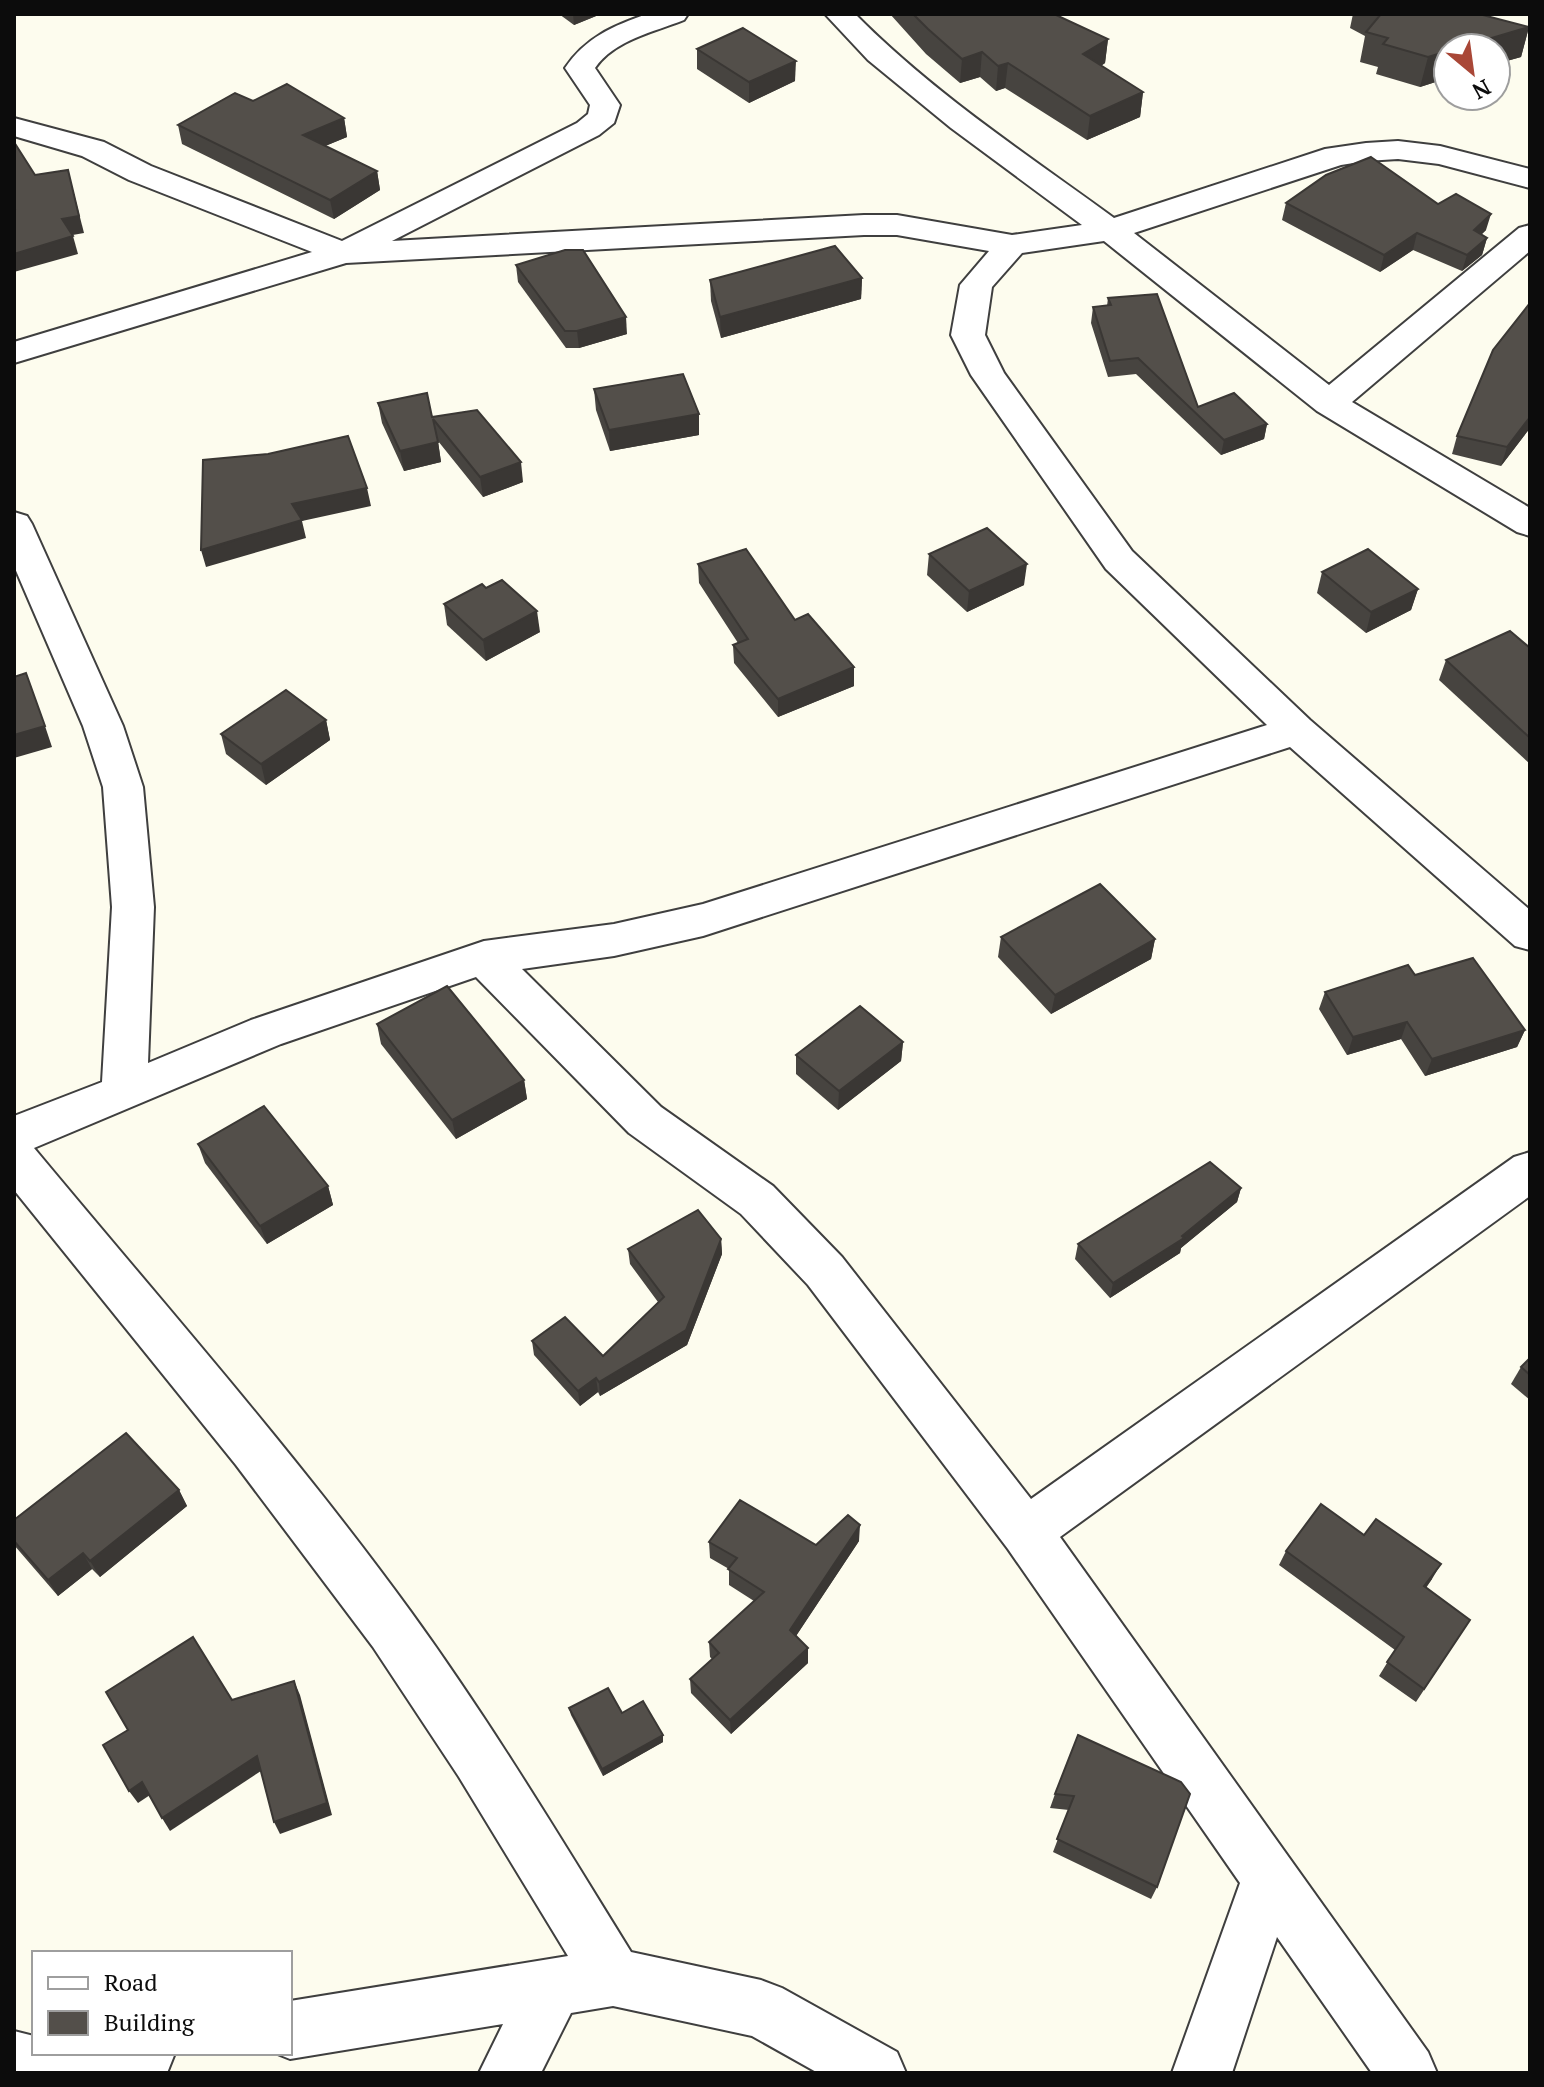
<svg xmlns="http://www.w3.org/2000/svg" width="1544" height="2087" font-family="'PT Serif',serif">
<rect width="100%" height="100%" fill="#fdfcee"/>
<g fill="none" stroke-linecap="round" stroke-linejoin="round">
<g stroke="#3f3f3f" stroke-width="4">
<g id="street">
<path d="M647,14H688L684,20C654,32 614,40 595,68L620,105L614,123L599,135L392,241L864,215H897L1012,235L1082,225L951,128L868,60L825,14H855C932,92 1026,154 1114,218L1325,149L1366,143L1398,141L1440,146L1530,169V188L1439,164L1398,159L1366,161L1341,165L1134,233L1329,385L1519,228L1530,225V251L1352,402L1530,508V536L1517,532L1317,411L1104,241L1022,253L992,287L985,335L1004,373L1132,551L1310,720L1530,910V950L1515,946L1290,747L703,936L614,956L522,969L661,1107L773,1186L842,1257L1031,1499L1514,1157L1530,1152V1196L1060,1537L1428,2052L1437,2073H1372L1277,1937L1232,2073H1172L1240,1883L1008,1549L808,1285L741,1214L629,1133L476,977L281,1044L34,1148C161,1301 294,1451 411,1612C490,1721 560,1837 631,1952L761,1980L782,1988L897,2052L906,2073H818L752,2036L613,2006L571,2013L541,2073H479L503,2024L290,2059L275,2053H290V2001L568,1956L459,1777L373,1647L236,1465L14,1190V1116L102,1082L112,907L103,787L83,726L14,566V512L27,516L32,524L123,726L143,787L154,907L148,1063L251,1020L484,941L614,924L703,904L1267,725L1106,569L971,375L951,335L960,285L989,251L897,235H864L346,263L14,363V342L312,252L129,180L82,156L14,136V118L104,142L151,166L342,241L577,123L588,114L590,105L565,68C586,37 613,26 647,14Z"/>
<path d="M14,2031L34,2036V2053H175L167,2073H14Z"/>
</g>
</g>
<use href="#street" fill="#fff" fill-rule="evenodd"/>
</g>
<g fill="#474440">
<path d="M559,14H601L574,25Z"/>
<path d="M890,14H1054L1108,39L1105,63L1101,66L1143,92L1140,117L1087,140L1005,88L996,91L980,77L960,83L926,54Z"/>
<path d="M1353,14H1479L1529,27L1521,57L1496,64V48H1448V78L1420,87L1376,74L1378,67L1360,62L1365,36L1350,28Z"/>
<path d="M697,49L795,81L749,103L697,69Z"/>
<path d="M253,101L344,118L347,137L325,146L377,171L380,190L334,219L182,144L178,125Z"/>
<path d="M1286,203L1438,204L1486,230L1481,235L1487,238L1482,255L1462,271L1413,250L1380,272L1282,220Z"/>
<path d="M516,265L627,334L579,348H566L518,282Z"/>
<path d="M862,278L861,299L721,338L711,301L710,280Z"/>
<path d="M1108,298L1198,407L1267,424L1264,439L1221,455L1136,374L1108,377L1091,323L1093,307L1107,306Z"/>
<path d="M1530,303V428L1501,466L1452,454L1457,436Z"/>
<path d="M594,389L699,435L610,451L596,410Z"/>
<path d="M378,403L432,417L523,482L483,497L438,441L441,462L404,471L382,423Z"/>
<path d="M929,554L1024,585L967,612L927,575Z"/>
<path d="M698,564L795,620L854,667V686L778,717L734,663L733,645L738,643L699,583Z"/>
<path d="M1322,572L1418,589L1411,610L1366,633L1317,593Z"/>
<path d="M444,604L540,632L486,661L447,625Z"/>
<path d="M1530,648V764L1439,680L1446,660Z"/>
<path d="M326,720L330,740L266,785L226,754L221,734Z"/>
<path d="M1001,937L1155,939L1151,959L1051,1014L998,957Z"/>
<path d="M1415,975L1525,1030L1517,1047L1425,1076L1401,1039L1347,1055L1319,1009L1325,992Z"/>
<path d="M377,1024L524,1080L527,1099L456,1139L381,1044Z"/>
<path d="M903,1042L901,1061L838,1110L796,1074V1055Z"/>
<path d="M198,1144L328,1186L333,1205L267,1244L205,1163Z"/>
<path d="M1241,1188L1237,1202L1181,1248L1180,1253L1110,1298L1075,1259L1078,1244Z"/>
<path d="M721,1239L722,1254L687,1345L600,1396L598,1392L580,1406L534,1355L532,1341L603,1356L658,1302L630,1264L628,1249Z"/>
<path d="M1530,1358V1400L1511,1384L1521,1367Z"/>
<path d="M179,1490L187,1506L100,1577L92,1569L58,1596L14,1545V1520Z"/>
<path d="M1364,1535L1432,1579L1426,1588L1470,1620L1416,1702L1379,1676L1395,1650L1279,1565L1286,1551Z"/>
<path d="M859,1541L796,1636L808,1663L731,1734L691,1693L690,1679L712,1659L710,1657L709,1642L754,1601L729,1585V1569L710,1558L709,1542L816,1545Z"/>
<path d="M569,1708L663,1742L603,1776L571,1715Z"/>
<path d="M1078,1735L1157,1887L1151,1899L1053,1852L1069,1810L1050,1808L1055,1794Z"/>
</g>
<g fill="#3a3734">
<path d="M573,14H601L574,25Z"/>
<path d="M1529,27L1521,57L1496,64V48H1458Z"/>
<path d="M1108,39L1105,63L1080,79L1083,54Z"/>
<path d="M1448,51V78L1420,87L1428,57Z"/>
<path d="M982,52L980,77L960,83L962,59Z"/>
<path d="M796,61L795,81L749,103V82Z"/>
<path d="M1008,63L1005,88L996,91L998,66Z"/>
<path d="M1143,92L1140,117L1087,140L1090,116Z"/>
<path d="M344,118L347,137L306,154L303,135Z"/>
<path d="M68,170L84,233L67,236L62,219Z"/>
<path d="M377,171L380,190L334,219L330,200Z"/>
<path d="M1491,214L1486,230L1469,246L1474,230Z"/>
<path d="M1417,233L1413,250L1380,272L1384,255Z"/>
<path d="M73,236L78,254L14,272V254Z"/>
<path d="M1487,238L1482,255L1462,271L1467,255Z"/>
<path d="M862,278L861,299L721,338L720,317Z"/>
<path d="M626,317L627,334L579,348L577,331Z"/>
<path d="M699,414V435L610,451L609,430Z"/>
<path d="M1530,417V428L1501,466L1507,447Z"/>
<path d="M1267,424L1264,439L1221,455L1224,440Z"/>
<path d="M438,442L441,462L404,471L400,451Z"/>
<path d="M521,462L523,482L483,497L480,477Z"/>
<path d="M367,488L371,506L302,521L306,538L206,567L201,550L292,504Z"/>
<path d="M1027,564L1024,585L967,612L969,591Z"/>
<path d="M1418,589L1411,610L1366,633L1371,612Z"/>
<path d="M537,611L540,632L486,661L483,640Z"/>
<path d="M854,667V686L778,717V699Z"/>
<path d="M326,720L330,740L266,785L261,764Z"/>
<path d="M45,726L52,747L14,758V735Z"/>
<path d="M1155,939L1151,959L1051,1014L1055,995Z"/>
<path d="M1407,1022L1401,1039L1347,1055L1353,1037Z"/>
<path d="M1525,1030L1517,1047L1425,1076L1432,1059Z"/>
<path d="M903,1042L901,1061L838,1110L839,1091Z"/>
<path d="M524,1080L527,1099L456,1139L452,1120Z"/>
<path d="M328,1186L333,1205L267,1244L260,1226Z"/>
<path d="M1241,1188L1237,1202L1181,1248L1180,1253L1110,1298L1113,1283L1182,1236Z"/>
<path d="M721,1239L722,1254L687,1345L600,1396L599,1382Z"/>
<path d="M596,1378L598,1392L580,1406L578,1391Z"/>
<path d="M179,1490L187,1506L100,1577L90,1561Z"/>
<path d="M860,1525L859,1541L790,1645V1630Z"/>
<path d="M83,1553L92,1569L58,1596L48,1580Z"/>
<path d="M1441,1564L1432,1579L1416,1600L1424,1586Z"/>
<path d="M808,1648V1663L731,1734L730,1720Z"/>
<path d="M294,1681L300,1695L332,1815L280,1834L274,1822Z"/>
<path d="M663,1735V1742L603,1776L602,1769Z"/>
<path d="M257,1756L264,1769L170,1831L162,1818Z"/>
<path d="M142,1782L150,1795L138,1803L129,1791Z"/>
</g>
<g fill="#534f4a" stroke="#3a3734" stroke-width="2">
<path d="M913,14H1054L1108,39L1083,54L1143,92L1090,116L1008,63L998,66L982,52L962,59L928,29Z"/>
<path d="M1381,14H1479L1529,27L1458,48H1448V51L1428,57L1383,44L1388,38L1366,32Z"/>
<path d="M743,28L796,61L749,82L697,49Z"/>
<path d="M287,84L344,118L303,135L377,171L330,200L178,125L235,93L253,101Z"/>
<path d="M14,142L35,175L68,170L79,216L62,219L73,236L14,254V209H15L14,203Z"/>
<path d="M1371,157L1438,204L1456,194L1491,214L1474,230L1487,238L1467,255L1417,233L1384,255L1286,203L1326,175Z"/>
<path d="M835,246L862,278L720,317L710,280Z"/>
<path d="M565,250H583L626,317L577,331H565L516,265Z"/>
<path d="M1157,294L1198,407L1234,393L1267,424L1224,440L1138,358L1110,361L1093,307L1111,305L1108,298Z"/>
<path d="M1530,303V417L1507,447L1457,436L1493,350Z"/>
<path d="M683,374L699,414L609,430L594,389Z"/>
<path d="M427,393L432,417L477,410L521,462L480,477L433,419L438,442L400,451L378,403Z"/>
<path d="M348,436L367,488L292,504L302,520L201,550L203,460L268,454Z"/>
<path d="M987,528L1027,564L969,591L929,554Z"/>
<path d="M746,549L795,620L808,614L854,667L778,699L733,645L748,639L698,564Z"/>
<path d="M1368,549L1418,589L1371,612L1322,572Z"/>
<path d="M502,580L537,611L483,640L444,604L482,584L486,588Z"/>
<path d="M1510,631L1530,648V738L1446,660Z"/>
<path d="M26,673L45,726L14,735V677Z"/>
<path d="M286,690L326,720L261,764L221,734Z"/>
<path d="M1100,884L1155,939L1055,995L1001,937Z"/>
<path d="M1473,958L1525,1030L1432,1059L1407,1022L1353,1037L1325,992L1408,965L1415,975Z"/>
<path d="M447,986L524,1080L452,1120L377,1024Z"/>
<path d="M860,1006L903,1042L839,1091L796,1055Z"/>
<path d="M264,1106L328,1186L260,1226L198,1144Z"/>
<path d="M1210,1162L1241,1188L1182,1236L1184,1238L1113,1283L1078,1244Z"/>
<path d="M698,1210L721,1239L686,1330L599,1382L596,1378L578,1391L532,1341L565,1317L603,1356L664,1297L628,1249Z"/>
<path d="M1530,1358V1375L1521,1367Z"/>
<path d="M126,1433L179,1490L90,1561L83,1553L48,1580L14,1541V1520Z"/>
<path d="M740,1500L816,1545L848,1515L860,1525L790,1630L808,1648L730,1720L690,1679L719,1653L709,1642L764,1592L728,1569L737,1558L709,1542Z"/>
<path d="M1321,1504L1364,1535L1376,1519L1441,1564L1424,1586L1470,1620L1424,1689L1387,1662L1404,1637L1286,1551Z"/>
<path d="M193,1637L232,1700L294,1681L327,1803L274,1822L257,1756L162,1818L142,1782L129,1791L103,1745L128,1730L106,1692Z"/>
<path d="M608,1688L622,1713L643,1701L663,1735L602,1769L569,1708Z"/>
<path d="M1078,1735L1181,1782L1190,1794L1157,1887L1057,1839L1074,1796L1055,1794Z"/>
</g>
<rect width="1544" height="2087" fill="none" stroke="#0c0c0c" stroke-width="32"/>
<rect x="32" y="1951" width="260" height="104" fill="#ffffff" stroke="#9e9e9e" stroke-width="2"/>
<rect x="48" y="1977" width="40" height="12" fill="#ffffff" stroke="#9e9e9e" stroke-width="2"/>
<text x="104" y="1991" font-size="24" fill="#0c0c0c">Road</text>
<rect x="48" y="2011" width="40" height="24" fill="#534f4a" stroke="#9e9e9e" stroke-width="2"/>
<text x="104" y="2031" font-size="24" fill="#0c0c0c">Building</text>
<g transform="translate(1472 72) rotate(151)"><circle r="38" fill="#ffffff" stroke="#9e9e9e" stroke-width="2"/>
<path d="M0-6L14 30L0 20L-14 30Z" fill="#a94737"/>
<text y="-12" font-size="22" font-weight="bold" text-anchor="middle" fill="#0c0c0c">N</text>
</g>
</svg>
